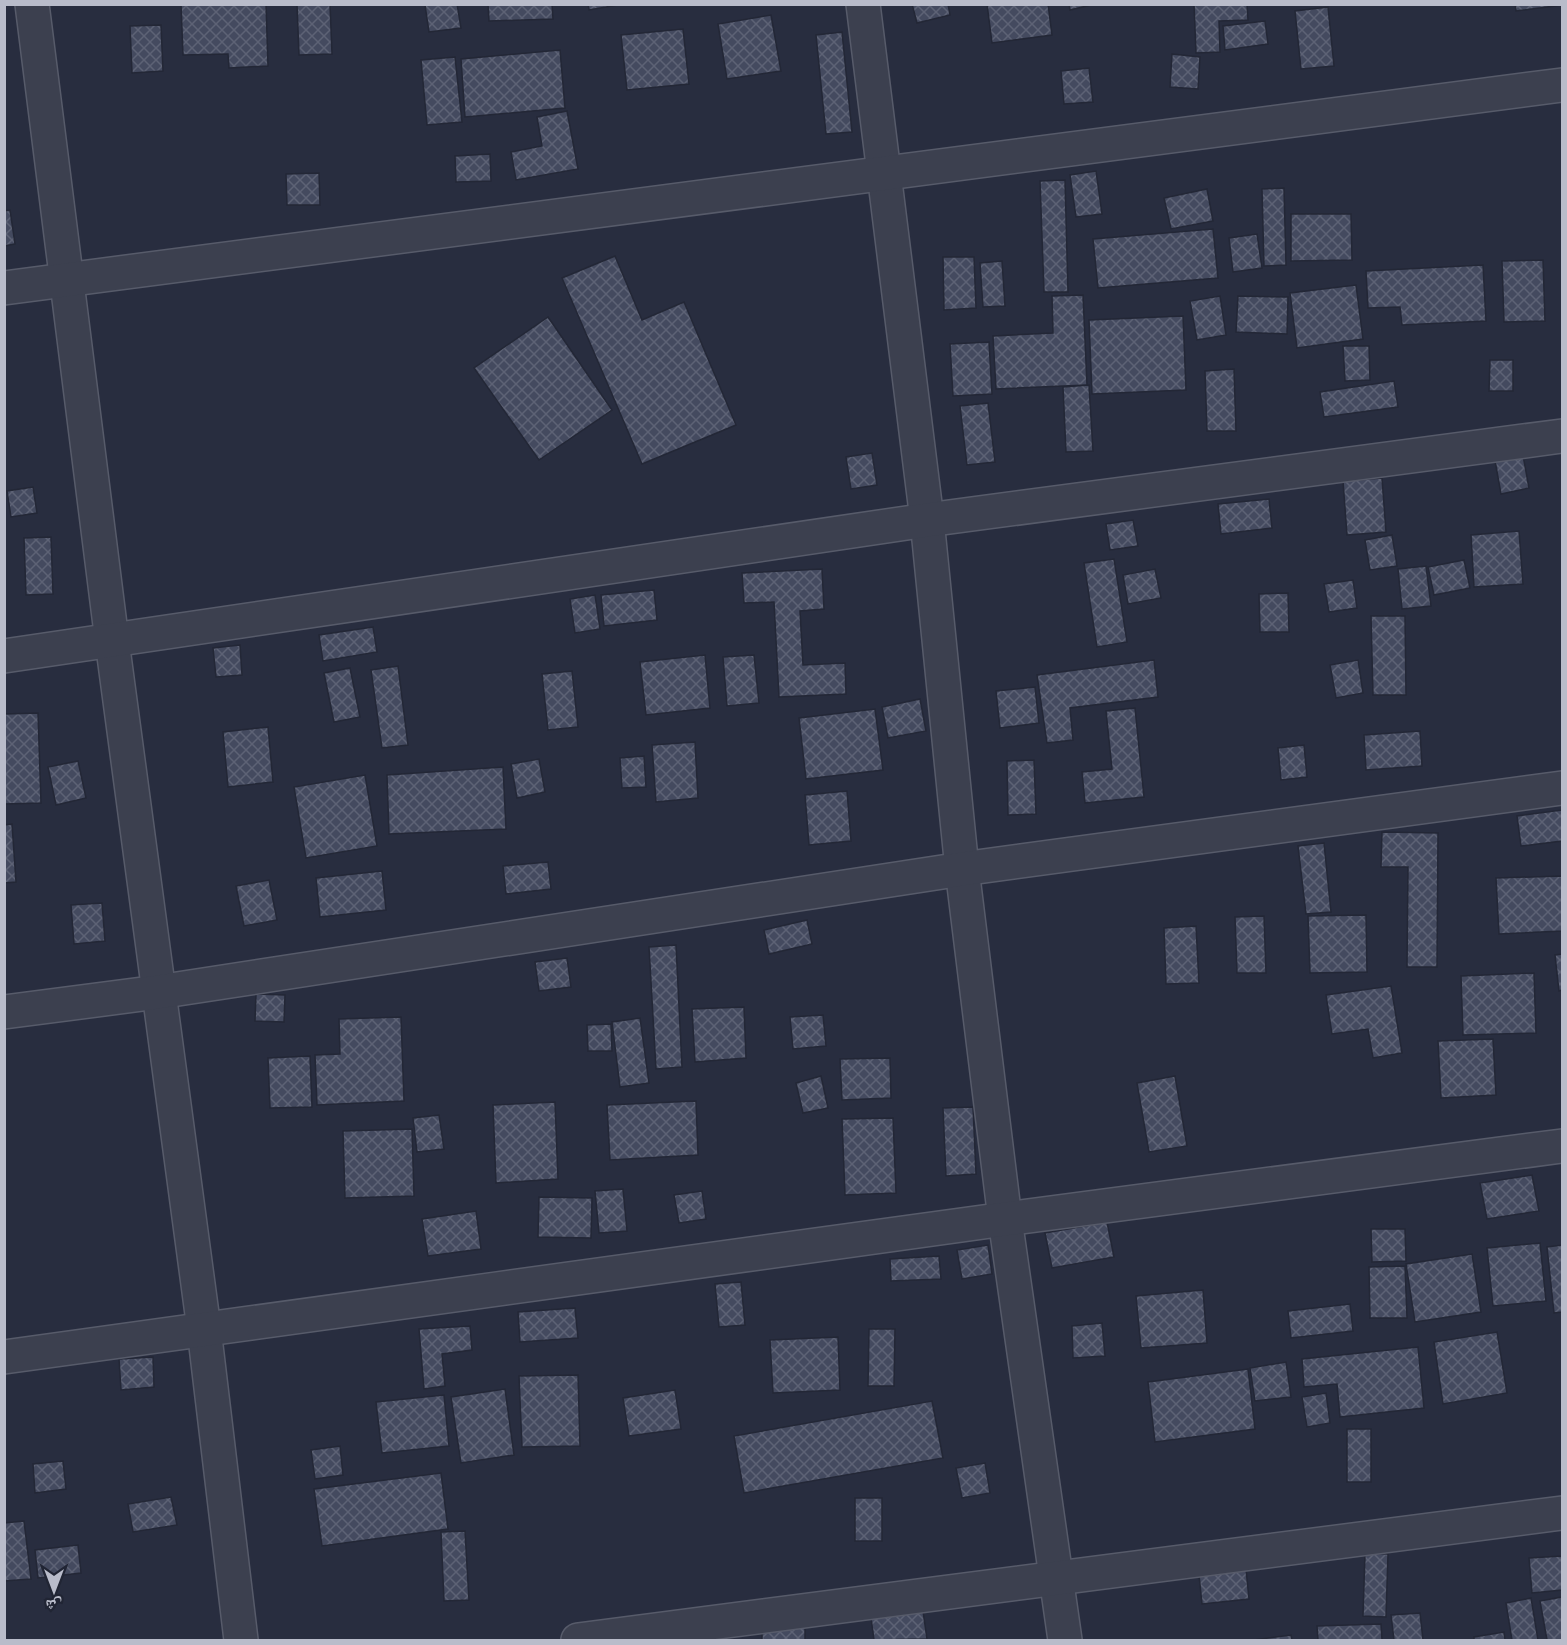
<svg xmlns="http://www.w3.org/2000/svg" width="1567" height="1645" font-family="'Source Sans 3','Noto Naskh Arabic',sans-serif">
<defs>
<pattern id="building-cross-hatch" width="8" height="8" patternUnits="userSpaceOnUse" patternTransform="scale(1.5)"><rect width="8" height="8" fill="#444a5f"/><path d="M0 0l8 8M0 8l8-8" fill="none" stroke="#5d6275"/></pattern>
</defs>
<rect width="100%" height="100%" fill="#282d3f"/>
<g fill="url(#building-cross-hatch)" stroke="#232736" stroke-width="1.5">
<path d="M181,4H266L268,66L229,68L228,54L183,55Z"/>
<path d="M297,4H330L332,54L299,55Z"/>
<path d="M457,4L461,28L429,32L425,5Z"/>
<path d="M488,4H552L553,19L489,21Z"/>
<path d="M588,4H623L589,10Z"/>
<path d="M912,4H948L950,15L917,23Z"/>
<path d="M987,4H1048L1052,35L992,43Z"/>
<path d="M1069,4H1095L1070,10Z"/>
<path d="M1194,4H1247L1248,20L1219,21L1220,52L1196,53Z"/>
<path d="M1515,4H1562V5L1516,11Z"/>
<path d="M1328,7L1334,66L1301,69L1295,11Z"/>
<path d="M771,15L781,71L727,79L718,24Z"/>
<path d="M1265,21L1268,44L1225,50L1223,26Z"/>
<path d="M161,25L163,71L132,73L130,26Z"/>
<path d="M683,29L689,84L627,90L621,35Z"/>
<path d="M842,32L852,132L826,134L816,35Z"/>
<path d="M560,50L565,108L465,117L461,59Z"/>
<path d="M1172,54L1200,57L1198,89L1170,87Z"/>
<path d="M455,57L462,122L427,125L421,60Z"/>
<path d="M1089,68L1093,102L1064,104L1061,71Z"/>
<path d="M567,111L578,169L516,180L511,152L542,146L537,117Z"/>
<path d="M490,154L491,181L456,182L455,156Z"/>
<path d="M1096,171L1102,214L1076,217L1070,175Z"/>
<path d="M319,173L320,205H287L286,174Z"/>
<path d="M1065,180L1068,292H1044L1040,181Z"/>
<path d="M1284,188L1286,265L1264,266L1262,189Z"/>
<path d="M1207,189L1213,221L1171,229L1164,198Z"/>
<path d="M10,210L15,244L4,246V211Z"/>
<path d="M1291,214H1351L1352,260L1291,261Z"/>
<path d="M1213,229L1218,278L1098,288L1093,239Z"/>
<path d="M1257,234L1262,268L1233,272L1229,238Z"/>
<path d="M615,256L642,320L684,302L736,425L642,464L562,278Z"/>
<path d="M943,257H974L976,308L944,310Z"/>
<path d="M1543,260L1545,321L1504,322L1502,261Z"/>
<path d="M1002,261L1005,306L983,307L980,263Z"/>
<path d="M1483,265L1486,321L1402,325L1400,307L1368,308L1366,271Z"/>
<path d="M1356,285L1363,339L1297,348L1290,293Z"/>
<path d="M1083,295L1087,385L996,389L993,336L1053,333L1052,296Z"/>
<path d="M1220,296L1226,335L1197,340L1190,301Z"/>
<path d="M1238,296L1288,297L1287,334L1236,332Z"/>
<path d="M1183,316L1186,390L1092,394L1089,320Z"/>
<path d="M548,317L612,410L539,460L474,368Z"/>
<path d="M989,342L992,394L953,396L950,344Z"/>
<path d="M1343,346H1369L1370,380L1345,381Z"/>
<path d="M1490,360H1513V391H1489Z"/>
<path d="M1234,369L1236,431H1207L1205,371Z"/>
<path d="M1394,381L1398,407L1324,417L1320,392Z"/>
<path d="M1089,385L1093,451L1066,452L1063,387Z"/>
<path d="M988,403L995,462L967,465L960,406Z"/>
<path d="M1522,450L1529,488L1501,494L1494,455Z"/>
<path d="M872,453L877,485L851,489L846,457Z"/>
<path d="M1382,478L1386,532L1347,535L1343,481Z"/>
<path d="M33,487L37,513L11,517L7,491Z"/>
<path d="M1269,499L1272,528L1221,534L1218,504Z"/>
<path d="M1133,520L1138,546L1110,550L1106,524Z"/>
<path d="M1519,531L1523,584L1474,587L1471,535Z"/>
<path d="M1392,535L1397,566L1370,570L1365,540Z"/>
<path d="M51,537L53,594L26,595L24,538Z"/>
<path d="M1114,559L1127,642L1097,647L1084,563Z"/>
<path d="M1464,560L1470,588L1434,595L1428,567Z"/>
<path d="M1426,566L1431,606L1402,609L1398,569Z"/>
<path d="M822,569L824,609L800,611L803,665L845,663L846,694L779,697L774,602L744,603L742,573Z"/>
<path d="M1155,569L1161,598L1128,604L1123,575Z"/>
<path d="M1353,580L1357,608L1329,612L1324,584Z"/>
<path d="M654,590L657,620L604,626L601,595Z"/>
<path d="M1288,593L1289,632H1260L1259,594Z"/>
<path d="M595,595L600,629L575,633L570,599Z"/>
<path d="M1371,616H1405L1406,695H1373Z"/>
<path d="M373,627L377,652L323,661L319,635Z"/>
<path d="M240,645L242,675L216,677L213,648Z"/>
<path d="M705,655L710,708L646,715L640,662Z"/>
<path d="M754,655L759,703L727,706L723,657Z"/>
<path d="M1154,660L1158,697L1070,708L1073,740L1047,743L1037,675Z"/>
<path d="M1358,660L1363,693L1336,698L1330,665Z"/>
<path d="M398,666L408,745L382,748L371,670Z"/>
<path d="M350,668L360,717L334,722L324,673Z"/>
<path d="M572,671L578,727L548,730L542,674Z"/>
<path d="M1035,687L1039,723L1000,728L996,691Z"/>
<path d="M920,699L926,731L888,738L882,707Z"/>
<path d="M1135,708L1144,797L1085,803L1082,772L1112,769L1106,711Z"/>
<path d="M875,709L883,770L806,779L799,718Z"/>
<path d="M38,713L41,803L4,804V714Z"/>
<path d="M268,727L273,782L228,787L223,732Z"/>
<path d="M1420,731L1422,766L1366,770L1364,735Z"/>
<path d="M695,742L698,798L656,802L652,745Z"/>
<path d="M1304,745L1307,777L1281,780L1278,748Z"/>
<path d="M644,756L646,787L622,788L620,758Z"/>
<path d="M539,759L545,792L517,798L511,764Z"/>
<path d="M1034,760L1036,814L1008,815L1007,761Z"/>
<path d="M78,761L86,798L56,805L48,767Z"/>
<path d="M503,767L506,829L389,834L387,775Z"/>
<path d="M365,775L377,846L306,858L294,787Z"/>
<path d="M847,791L851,841L809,845L805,795Z"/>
<path d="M1562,810V841L1521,846L1517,816Z"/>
<path d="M12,824L16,882L4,883V825Z"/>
<path d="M1382,832L1438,833L1437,967H1407L1408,867H1381Z"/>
<path d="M1324,843L1331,912L1306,914L1298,846Z"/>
<path d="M548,862L551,889L506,894L503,866Z"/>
<path d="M382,871L386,910L320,917L316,878Z"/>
<path d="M1562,876V931L1499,934L1496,878Z"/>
<path d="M269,880L277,920L244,926L236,886Z"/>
<path d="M102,903L105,941L74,944L71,905Z"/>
<path d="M1366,915L1367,972L1310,973L1308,916Z"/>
<path d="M1264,916L1266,973H1237L1235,917Z"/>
<path d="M807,920L812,944L769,954L764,930Z"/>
<path d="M1196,926L1199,983L1166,984L1164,928Z"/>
<path d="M676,945L682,1067L656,1069L649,947Z"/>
<path d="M1562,954V990L1559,991L1555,955Z"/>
<path d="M567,958L571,987L539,991L535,962Z"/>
<path d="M1534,973L1536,1033L1463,1035L1461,976Z"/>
<path d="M1391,986L1402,1053L1373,1058L1368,1029L1332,1034L1326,995Z"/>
<path d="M256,994L285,995L284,1022L255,1021Z"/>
<path d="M744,1007L746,1058L695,1062L692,1009Z"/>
<path d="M823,1015L826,1046L793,1049L790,1017Z"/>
<path d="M401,1017L404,1101L317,1105L315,1055L340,1054L339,1019Z"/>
<path d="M640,1018L649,1083L620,1087L612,1022Z"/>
<path d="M611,1024L612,1051H588L587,1025Z"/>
<path d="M1493,1039L1496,1095L1441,1098L1438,1041Z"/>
<path d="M310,1056L312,1107L270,1108L268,1058Z"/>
<path d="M890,1058L891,1098L842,1100L840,1059Z"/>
<path d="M821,1076L828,1108L803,1113L796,1083Z"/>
<path d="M1175,1076L1187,1146L1149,1152L1137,1083Z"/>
<path d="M696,1101L698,1155L610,1160L607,1105Z"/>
<path d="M555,1102L558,1179L496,1183L493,1105Z"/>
<path d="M973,1107L976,1174L946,1176L943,1108Z"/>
<path d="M439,1115L444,1149L417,1152L413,1118Z"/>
<path d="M893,1118L896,1193L845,1195L842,1119Z"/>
<path d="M412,1129L414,1196L345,1198L343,1131Z"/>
<path d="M1532,1175L1539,1211L1487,1219L1480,1183Z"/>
<path d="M623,1189L627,1231L599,1233L595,1191Z"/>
<path d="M702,1191L706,1219L679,1223L674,1195Z"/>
<path d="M539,1197L592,1198L591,1238L538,1237Z"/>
<path d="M476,1211L481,1249L428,1256L422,1219Z"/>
<path d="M1107,1222L1114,1257L1052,1268L1045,1233Z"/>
<path d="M1371,1229H1405L1406,1261L1372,1262Z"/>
<path d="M1540,1243L1546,1301L1493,1306L1487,1248Z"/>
<path d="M988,1245L992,1274L962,1279L957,1250Z"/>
<path d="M1562,1245V1312L1554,1313L1547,1247Z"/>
<path d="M1472,1254L1481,1312L1415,1322L1406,1264Z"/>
<path d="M939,1256L941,1279L891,1281L890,1259Z"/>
<path d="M1405,1266L1407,1318H1370L1369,1267Z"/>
<path d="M741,1282L745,1325L719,1327L715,1284Z"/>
<path d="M1203,1290L1207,1343L1141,1348L1136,1296Z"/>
<path d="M1350,1304L1353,1331L1291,1338L1288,1311Z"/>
<path d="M575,1308L578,1338L520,1342L518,1312Z"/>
<path d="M1102,1323L1105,1356L1073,1358L1072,1326Z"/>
<path d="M470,1326L472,1350L442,1354L445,1386L424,1389L419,1329Z"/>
<path d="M869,1329H895L894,1386H868Z"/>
<path d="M1497,1332L1507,1393L1443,1404L1434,1342Z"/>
<path d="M838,1337L840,1390L773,1393L770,1340Z"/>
<path d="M1418,1347L1424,1408L1340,1417L1337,1384L1304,1387L1302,1359Z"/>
<path d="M153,1357L154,1387L121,1390L119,1359Z"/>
<path d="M1286,1362L1291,1397L1255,1401L1250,1368Z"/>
<path d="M1248,1369L1255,1429L1155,1442L1148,1382Z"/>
<path d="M578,1375L580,1446L522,1447L519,1376Z"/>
<path d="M505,1389L514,1455L461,1463L451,1397Z"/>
<path d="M675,1390L681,1429L629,1436L623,1398Z"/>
<path d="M1326,1393L1330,1423L1307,1427L1302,1397Z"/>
<path d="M444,1395L449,1446L382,1453L376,1402Z"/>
<path d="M932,1401L943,1458L744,1493L734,1436Z"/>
<rect x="1347" y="1429" width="24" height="53"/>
<path d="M340,1446L343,1475L315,1479L311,1450Z"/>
<path d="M63,1461L66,1489L35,1493L33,1464Z"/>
<path d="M985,1463L990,1493L962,1498L956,1468Z"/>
<path d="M441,1473L448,1529L322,1546L314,1489Z"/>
<path d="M171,1497L177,1525L133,1532L128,1504Z"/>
<rect x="855" y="1498" width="27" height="43"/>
<path d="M24,1521L31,1579L4,1581V1523Z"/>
<path d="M465,1531L469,1600L444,1601L441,1532Z"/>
<path d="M78,1545L81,1573L38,1578L35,1550Z"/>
<path d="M1365,1553L1388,1554L1386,1617L1363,1616Z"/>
<path d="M1562,1556V1590L1532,1593L1529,1558Z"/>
<path d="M1246,1569L1249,1599L1202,1604L1199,1575Z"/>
<path d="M1562,1597V1640H1547L1540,1601Z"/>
<path d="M1531,1598L1538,1640H1512L1506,1603Z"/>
<path d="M923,1611L927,1639L874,1640L871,1618Z"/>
<path d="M1420,1613L1423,1640H1394L1391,1615Z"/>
<path d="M1381,1624L1382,1640H1318L1317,1626Z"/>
<rect x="762" y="1627" width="43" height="13"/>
<path d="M1504,1632L1505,1640H1474V1637Z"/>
<path d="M1291,1635L1292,1640H1254Z"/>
</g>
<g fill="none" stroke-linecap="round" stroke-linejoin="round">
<g stroke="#575b6a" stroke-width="36">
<g id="street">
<path d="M32,4L112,641L204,1329L241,1640"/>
<path d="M863,4L927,520L962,869L1005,1219L1065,1640"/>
<path d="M4,288L1562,85"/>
<path d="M4,656L927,520L1562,436"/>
<path d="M4,1012L158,992L962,869L1562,788"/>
<path d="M4,1357L1005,1219L1562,1146"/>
<path d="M578,1640L1562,1513"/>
</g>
</g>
<use href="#street" stroke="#3c404f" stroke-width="33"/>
</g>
<rect width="1567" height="1645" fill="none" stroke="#b9bcca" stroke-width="12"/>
<g transform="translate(54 1591) rotate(180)" stroke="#212534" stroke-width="4.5" paint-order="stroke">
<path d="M0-4.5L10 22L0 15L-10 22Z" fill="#b9bcca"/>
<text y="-9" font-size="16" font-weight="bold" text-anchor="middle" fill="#b9bcca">ش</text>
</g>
</svg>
